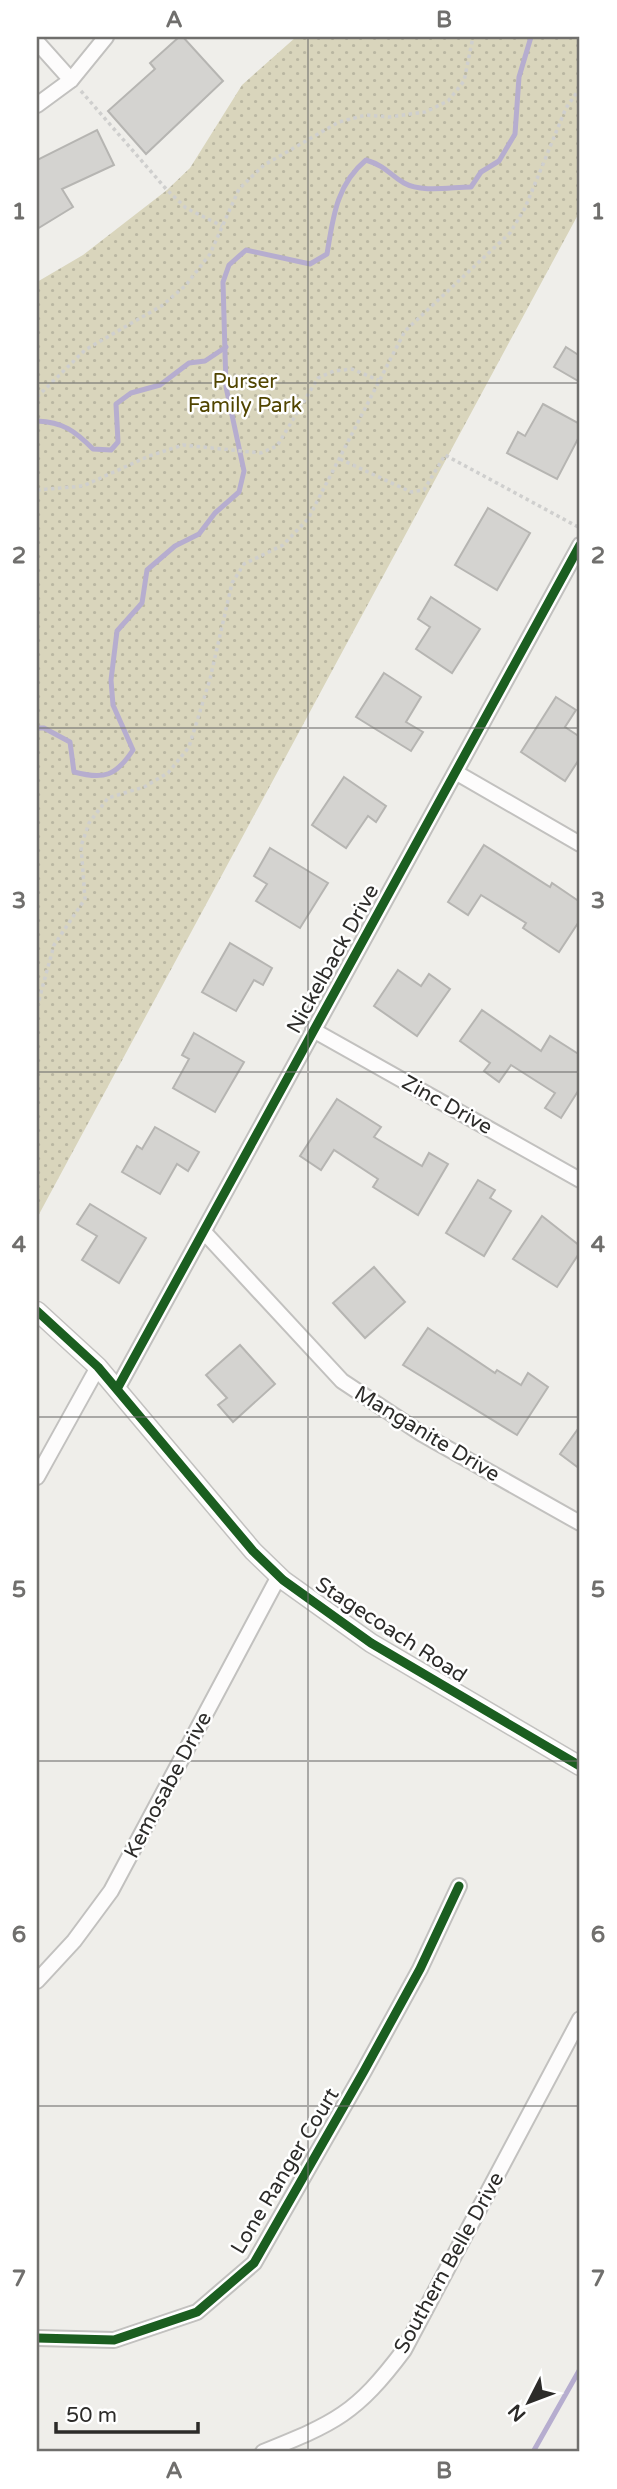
<svg xmlns="http://www.w3.org/2000/svg" width="617" height="2489" font-family="'Varela Round',sans-serif">
<defs>
<pattern id="park-dots" width="8" height="8" patternUnits="userSpaceOnUse" patternTransform="scale(1.75)"><rect width="8" height="8" fill="#d9d5bc"/><path d="M2 2h.1M6 6h.1" fill="none" stroke="#bab7a2" stroke-width="1.8" stroke-linecap="round"/></pattern>
</defs>
<rect width="100%" height="100%" fill="#efeeea"/>
<path fill="url(#park-dots)" d="M296,37H580V211L37,1218V282L83,255L167,190L190,168L242,85Z"/>
<g fill="none" stroke-linecap="round" stroke-linejoin="round">
<g stroke="#b6adcf" stroke-width="5">
<path d="M37,421C63,422 75,431 93,449L111,450L118,442L116,404L131,393L160,385L189,363L205,361L226,347"/>
<path d="M37,728H44L70,742L74,772C104,780 116,776 133,750L113,705L111,680L117,631L142,603L147,570L175,546L199,534L215,513L239,492L244,471L226,387L223,282L229,265L246,250L310,264L327,254C333,218 336,185 366,160C388,167 388,174 404,183C422,193 451,187 471,187L481,172L499,161L515,134L519,77L531,37"/>
<path d="M533,2452L580,2369"/>
</g>
</g>
<g fill="#d4d3d0" stroke="#b6b5b2" stroke-width="2">
<path d="M179,37H183L223,81L146,154L108,111L155,69L150,63Z"/>
<path d="M97,130L114,165L62,189L73,207L37,229V160Z"/>
<path d="M566,347L580,356V382L554,367Z"/>
<path d="M543,404L580,424V435L557,479L507,453L518,432L525,436Z"/>
<path d="M488,508L530,533L497,590L455,565Z"/>
<path d="M431,597L480,629L452,673L416,649L430,627L418,619Z"/>
<path d="M384,673L421,697L406,722L423,732L411,751L356,717Z"/>
<path d="M556,697L576,710L565,727L580,737V758L565,781L521,752Z"/>
<path d="M344,777L386,806L376,822L368,816L346,848L312,825Z"/>
<path d="M484,845L550,887L552,883L580,902V920L559,952L523,928L526,923L481,895L468,915L448,902Z"/>
<path d="M270,848L328,883L300,928L256,901L267,884L254,876Z"/>
<path d="M230,943L272,968L263,985L254,980L236,1011L202,992Z"/>
<path d="M398,970L421,986L429,974L450,989L417,1036L374,1006Z"/>
<path d="M482,1010L541,1051L550,1036L580,1055V1088L561,1118L545,1108L555,1093L511,1065L499,1082L484,1071L490,1063L460,1041Z"/>
<path d="M194,1033L244,1062L215,1112L173,1088L189,1059L182,1055Z"/>
<path d="M337,1099L381,1127L374,1137L422,1166L429,1153L448,1164L418,1215L373,1187L378,1179L334,1150L321,1170L300,1156Z"/>
<path d="M155,1127L199,1152L188,1171L177,1164L160,1194L122,1172L137,1146L142,1149Z"/>
<path d="M478,1180L495,1190L490,1198L511,1211L484,1256L446,1233Z"/>
<path d="M90,1204L146,1238L119,1283L82,1260L97,1236L77,1224Z"/>
<path d="M542,1216L580,1246V1252L557,1287L513,1259Z"/>
<path d="M374,1267L405,1302L365,1338L333,1303Z"/>
<path d="M428,1328L495,1373L497,1370L521,1385L528,1373L548,1387L517,1435L403,1365Z"/>
<path d="M240,1345L275,1384L233,1422L218,1405L227,1398L206,1375Z"/>
<path d="M580,1426V1469L560,1454Z"/>
</g>
<g fill="none" stroke-linecap="round" stroke-linejoin="round">
<g stroke="#c2c1bf" stroke-width="18">
<g id="minor">
<path d="M37,42L71,80"/>
<path d="M37,105L71,80L106,37"/>
<path d="M457,773L580,844"/>
<path d="M313,1030L580,1180"/>
<path d="M204,1232L342,1381L422,1434L580,1523"/>
<path d="M117,1389L580,545"/>
<path d="M37,1477L98,1367"/>
<path d="M37,1981L74,1941L111,1891L279,1576"/>
<path d="M37,2338L114,2340L197,2312L254,2263L364,2071L420,1969L459,1886"/>
<path d="M263,2452C335,2423 356,2414 404,2350L580,2019"/>
</g>
</g>
<g stroke="#c2c1bf" stroke-width="21">
<path id="tertiary" d="M37,1311L98,1367L253,1551L283,1580L371,1643L580,1766"/>
</g>
<g stroke="#cfcfce" stroke-width="3.5" stroke-dasharray="3.5 3.5" stroke-linecap="butt">
<path d="M81,91L167,190L186,208L222,226"/>
<path d="M37,397L85,350L163,305L186,285L210,254L239,189L264,165L339,122L366,115L389,117L425,112L448,101L464,81L473,37"/>
<path d="M340,459L411,492L424,490L445,455L580,528"/>
<path d="M37,490L83,486L149,456L183,445L261,453L277,446L318,378L334,371L352,369L378,380"/>
<path d="M37,1007L54,945L85,899L81,846L89,823L108,798L144,787L168,773L189,747L210,679L232,583L244,564L283,545L308,519L405,331L510,233L525,208L566,108L580,88"/>
</g>
<use href="#minor" stroke="#fdfcfc" stroke-width="14"/>
<use href="#tertiary" stroke="#fdfcfc" stroke-width="18"/>
<g stroke="#fff" stroke-width="13">
<g id="cycleway">
<path d="M37,1311L98,1367L253,1551L283,1580L371,1643L580,1766"/>
<path d="M117,1389L580,545"/>
<path d="M37,2338L114,2340L197,2312L254,2263L364,2071L420,1969L459,1886"/>
</g>
</g>
<use href="#cycleway" stroke="#1b5e20" stroke-width="9"/>
</g>
<path fill="none" stroke="#706f6d" stroke-width="2" stroke-opacity="0.55" d="M308,37V2452M37,383H580M37,728H580M37,1072H580M37,1417H580M37,1761H580M37,2106H580"/>
<g text-anchor="middle" dominant-baseline="central" stroke-width="5" stroke-linejoin="round" paint-order="stroke">
<g font-size="21" fill="#514500" stroke="#fff">
<text x="245" y="381">Purser<tspan x="245" dy="24">Family Park</tspan></text>
</g>
<g font-size="21" fill="#2c2b29" stroke="#fff">
<text transform="translate(333 959) rotate(-61)">Nickelback Drive</text>
<text transform="translate(447 1105) rotate(29)">Zinc Drive</text>
<text transform="translate(427 1434) rotate(31)">Manganite Drive</text>
<text transform="translate(391 1630) rotate(33)">Stagecoach Road</text>
<text transform="translate(168 1785) rotate(-62)">Kemosabe Drive</text>
<text transform="translate(285 2171) rotate(-59)">Lone Ranger Court</text>
<text transform="translate(449 2263) rotate(-61)">Southern Belle Drive</text>
</g>
</g>
<rect width="617" height="2489" fill="none" stroke="#ffffff" stroke-width="77"/>
<g transform="translate(529 2402) rotate(228)" stroke="#ffffff" stroke-width="5" paint-order="stroke">
<path d="M0-5L12 26L0 18L-12 26Z" fill="#2c2b29"/>
<text y="-10" font-size="19" font-weight="bold" text-anchor="middle" fill="#2c2b29">N</text>
</g>
<path d="M56 2422v10h142v-10" fill="none" stroke="#2c2b29" stroke-width="3.5"/>
<text x="66" y="2422" font-size="21" fill="#2c2b29" stroke="#ffffff" stroke-width="5" paint-order="stroke">50 m</text>
<rect x="38" y="38" width="540" height="2412" fill="none" stroke="#706f6d" stroke-width="2.5"/>
<g font-size="23" text-anchor="middle" font-weight="bold" fill="#706f6d">
<text x="174" y="27">A</text>
<text x="444" y="27">B</text>
<text x="19" y="219">1</text>
<text x="598" y="219">1</text>
<text x="19" y="563">2</text>
<text x="598" y="563">2</text>
<text x="19" y="908">3</text>
<text x="598" y="908">3</text>
<text x="19" y="1252">4</text>
<text x="598" y="1252">4</text>
<text x="19" y="1597">5</text>
<text x="598" y="1597">5</text>
<text x="19" y="1942">6</text>
<text x="598" y="1942">6</text>
<text x="19" y="2286">7</text>
<text x="598" y="2286">7</text>
<text x="174" y="2478">A</text>
<text x="444" y="2478">B</text>
</g>
</svg>
